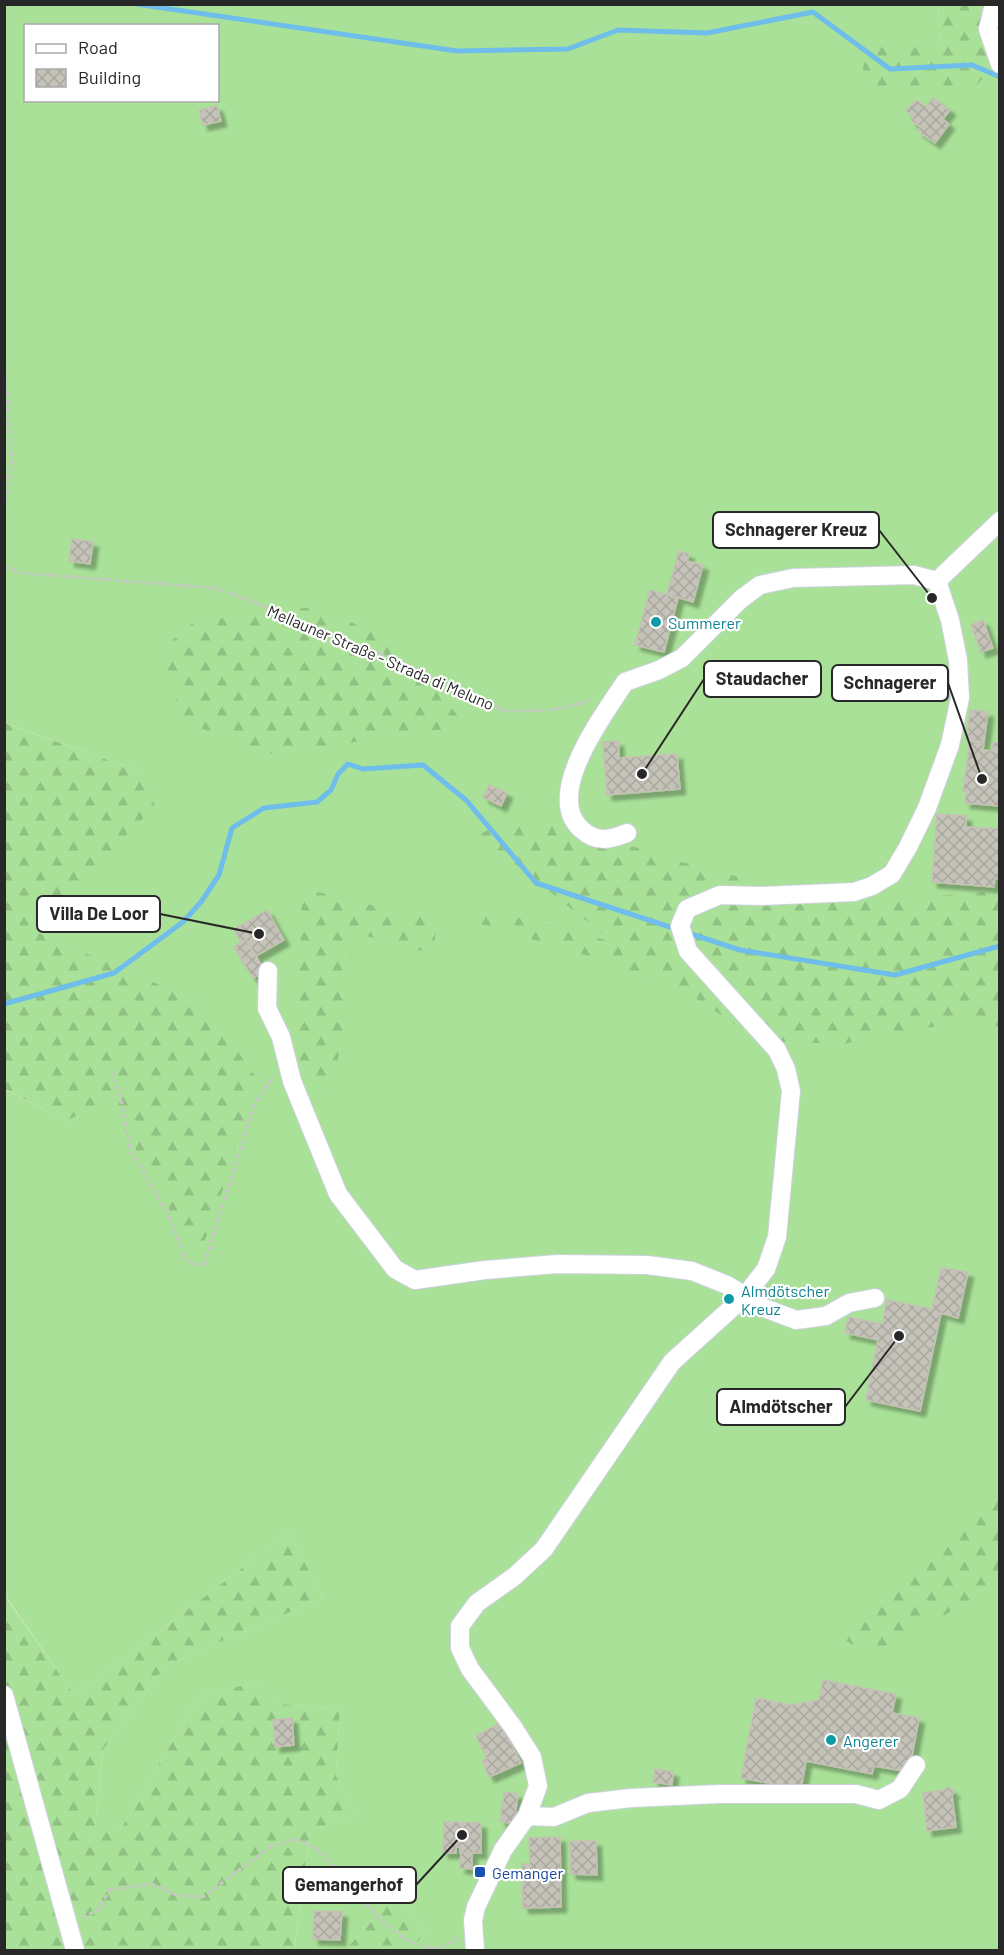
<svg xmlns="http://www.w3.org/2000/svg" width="1004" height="1955" font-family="Barlow,sans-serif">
<defs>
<pattern id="forest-firs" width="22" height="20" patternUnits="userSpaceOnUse" patternTransform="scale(1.5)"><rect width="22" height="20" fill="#a8e197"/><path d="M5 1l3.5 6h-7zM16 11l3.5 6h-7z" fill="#91c182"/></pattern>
<pattern id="building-cross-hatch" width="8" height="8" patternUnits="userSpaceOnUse" patternTransform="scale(1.5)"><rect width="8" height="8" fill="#c5c3b9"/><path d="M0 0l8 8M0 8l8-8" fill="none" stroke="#a9a89f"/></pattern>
<filter id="shadow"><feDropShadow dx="5.5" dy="5.5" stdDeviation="1.5" flood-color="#0004"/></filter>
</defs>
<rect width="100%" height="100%" fill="#eae5da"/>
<path fill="#a8e197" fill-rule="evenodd" d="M5,5H938L941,45L999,64V1950H411L425,1933L398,1892L345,1950L294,1949L310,1831L356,1815L336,1776L340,1709L281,1704L259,1681L199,1697L122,1827L94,1838L103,1750L166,1665L323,1598L289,1532L75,1696L5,1595L4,1089L66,1121L108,1100L198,1259L203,1004L33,931L139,771L5,723ZM26,26H218V100H26Z"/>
<g fill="url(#forest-firs)">
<path d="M938,5H999V64L974,87L860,92L867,41L941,45Z"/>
<path d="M320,606L413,654L465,726L264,755L184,721L159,651L194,622Z"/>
<path d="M4,723L139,771L155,806L34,931L204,1004L256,1077L223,1189L198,1260L108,1101L66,1121L5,1089Z"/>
<path d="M506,820L573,827L678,861L840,903L999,891V1027L979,1018L843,1044L760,1041L679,987L588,956L480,924L486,909L613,942L479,835Z"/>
<path d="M302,888L437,921L433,954L352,932L345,1017L332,1095L296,1067Z"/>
<path d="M999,1499V1583L873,1657L843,1639Z"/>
<path d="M289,1532L323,1598L166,1665L103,1750L94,1837L122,1827L199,1697L259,1681L281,1704L340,1709L336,1776L356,1815L310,1831L294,1948L345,1950L398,1892L425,1933L411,1950H5L4,1595L75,1696Z"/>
</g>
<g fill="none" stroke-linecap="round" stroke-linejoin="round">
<g stroke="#6ebdeb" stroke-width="5">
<path d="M136,4L457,51L568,49L618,30L707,33L813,12L890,69L972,65L1000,77"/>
<path d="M688,933L740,950L895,975L1000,946"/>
<path d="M4,1004L114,973L183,922L201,902L219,875L232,828L264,808L317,802L331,790L338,774L348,764L363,769L423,765L466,800L536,883L676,929"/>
</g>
</g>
<g fill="url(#building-cross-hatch)" stroke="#c5c1b4" stroke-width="1.5" filter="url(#shadow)">
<path d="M933,98L950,110L943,119L949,124L935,143L918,131L921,127L911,121L913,117L906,111L916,100L926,107Z"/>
<path d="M217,106L221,121L203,125L199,110Z"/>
<path d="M72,539L93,542L90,564L69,561Z"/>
<path d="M679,551L689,554L687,561L703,565L693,602L667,594Z"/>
<path d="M650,590L678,598L664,652L635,645Z"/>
<path d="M983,620L993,648L981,652L971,625Z"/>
<path d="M970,710L988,712L984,742L967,740Z"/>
<path d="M618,741L619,758L677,754L680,789L607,795L603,742Z"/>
<path d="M970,741L984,742L983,750L992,751L993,742L1000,743V806L965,803L966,791H963Z"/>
<path d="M489,785L507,793L501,806L483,797Z"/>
<path d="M937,814L966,816V827L1000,829V879L995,878L994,887L932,882Z"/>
<path d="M267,910L284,940L256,956L246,940L241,942L234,929Z"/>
<path d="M246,940L265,971L253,978L234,947Z"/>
<path d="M941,1268L968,1272L958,1318L941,1313L920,1411L866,1400L878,1340L845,1333L848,1317L882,1324L887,1300L932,1309Z"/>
<path d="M823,1680L896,1694L892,1713L919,1718L909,1772L874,1766L872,1774L806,1761L801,1789L741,1778L756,1698L791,1705L819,1700Z"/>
<path d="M292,1718L294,1745L275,1747L273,1720Z"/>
<path d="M500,1723L521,1763L489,1777L482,1761L487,1758L476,1736Z"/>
<path d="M655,1769L673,1772L672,1785L653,1782Z"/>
<path d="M948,1787L954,1792L952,1795L956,1827L927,1831L923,1793L945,1790Z"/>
<path d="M504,1792L518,1794L514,1824L500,1821Z"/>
<path d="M444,1822L481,1823V1853H460V1847H456V1853H443Z"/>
<path d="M560,1837L561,1907L523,1908L522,1864H530L529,1838Z"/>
<path d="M577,1841H596L597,1875L571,1874L570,1842Z"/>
<path d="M461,1853H472V1869L460,1868Z"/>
<path d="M314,1911L342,1912L340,1940L313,1939Z"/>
</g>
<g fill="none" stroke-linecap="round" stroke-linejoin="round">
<g stroke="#cfd1e1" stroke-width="20">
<g id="minor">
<path d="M994,4L988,29L1000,64"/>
<path d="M627,833C610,840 596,843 581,829C543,794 604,715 625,682L659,670L682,658L741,599L760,585L793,578L914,575L937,581"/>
<path d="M268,971L267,1008L281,1037L292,1081L338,1194L395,1269L415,1280L485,1270L557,1264L647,1265L692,1271L727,1285L745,1296L754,1304L796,1320L826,1316L849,1303L875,1298"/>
<path d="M4,1695L75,1950"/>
<path d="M527,1816L554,1817L588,1803L631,1798L719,1794H856L879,1800L900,1789L916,1765"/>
<path d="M475,1950L473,1920L476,1907L503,1850L527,1816L538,1786L532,1757L513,1727L470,1669L460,1648V1626L477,1603L515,1576L544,1549L672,1362L745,1296L766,1269L777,1237L791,1091L786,1069L777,1050L688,951L680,926L687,909L720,895L761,896L854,892L872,886L892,874L908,847L927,808L950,745L960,698L958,660L950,620L937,581L1000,521"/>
</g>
</g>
<g stroke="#c7c7c7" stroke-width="3" stroke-dasharray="4.5 3" stroke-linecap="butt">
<path d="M4,355L12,462L4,511"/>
<path d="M4,567L22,573L214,588L249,600L314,629L380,653L452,685L468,696L506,711L551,710L583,703L591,699"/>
<path d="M112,1071L122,1104L130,1149L169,1216L187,1263L204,1265L255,1103L273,1077"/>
<path d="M83,1918L100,1908L109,1890L152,1884L176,1895L203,1897L271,1846L297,1839C306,1844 318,1849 325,1856C353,1884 395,1955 442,1947C447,1946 453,1941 458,1938"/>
</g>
<use href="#minor" stroke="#fff" stroke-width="18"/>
</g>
<g fill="#0f9aa8" stroke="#fff" stroke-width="2">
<circle cx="656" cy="622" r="6"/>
<circle cx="729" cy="1299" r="6"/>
<circle cx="831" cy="1740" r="6"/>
</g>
<rect fill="#1a4fb4" stroke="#fff" stroke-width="2" x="474" y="1866" width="12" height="12" rx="3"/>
<g text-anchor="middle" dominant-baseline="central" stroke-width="4.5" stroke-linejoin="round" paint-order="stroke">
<g font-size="16" fill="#0d838f" stroke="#fff" text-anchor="start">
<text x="668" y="622">Summerer</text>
<text x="741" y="1290">Almdötscher<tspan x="741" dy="18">Kreuz</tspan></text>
<text x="843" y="1740">Angerer</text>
</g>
<g font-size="16" fill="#282828" stroke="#fff">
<text transform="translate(381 657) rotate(23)">Mellauner Straße - Strada di Meluno</text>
</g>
<g font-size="16" fill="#164399" stroke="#fff" text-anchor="start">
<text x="492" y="1872">Gemanger</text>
</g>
</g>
<path fill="none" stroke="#282828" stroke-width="2" d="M932 598L879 530M642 774L704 679M982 779L948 683M259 934L160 914M899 1336L845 1407M462 1835L416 1885"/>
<g fill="#282828" stroke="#fff" stroke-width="2">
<circle cx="932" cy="598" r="6"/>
<circle cx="642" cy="774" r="6"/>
<circle cx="982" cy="779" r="6"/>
<circle cx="259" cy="934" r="6"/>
<circle cx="899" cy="1336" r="6"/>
<circle cx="462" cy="1835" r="6"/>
</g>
<g fill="#fff" stroke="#282828" stroke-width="2">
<rect x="713" y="512" width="166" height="36" rx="6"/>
<rect x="704" y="661" width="117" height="36" rx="6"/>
<rect x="832" y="665" width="116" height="36" rx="6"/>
<rect x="37" y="896" width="123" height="36" rx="6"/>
<rect x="717" y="1389" width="128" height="36" rx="6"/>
<rect x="283" y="1867" width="133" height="36" rx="6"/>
</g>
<g font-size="18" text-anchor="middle" font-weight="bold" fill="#282828">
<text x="796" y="536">Schnagerer Kreuz</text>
<text x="762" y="685">Staudacher</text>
<text x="890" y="689">Schnagerer</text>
<text x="99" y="920">Villa De Loor</text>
<text x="781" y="1413">Almdötscher</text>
<text x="349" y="1891">Gemangerhof</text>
</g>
<rect width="1004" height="1955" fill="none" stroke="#282828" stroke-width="12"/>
<rect x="24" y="24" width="195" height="78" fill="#ffffff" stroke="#a9a9a9" stroke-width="1.5"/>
<rect x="36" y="44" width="30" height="9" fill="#ffffff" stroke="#a9a9a9" stroke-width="1.5"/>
<text x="78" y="54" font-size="18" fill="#282828">Road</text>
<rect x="36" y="69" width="30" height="18" fill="url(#building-cross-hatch)" stroke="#a9a9a9" stroke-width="1.5"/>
<text x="78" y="84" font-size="18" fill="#282828">Building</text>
</svg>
